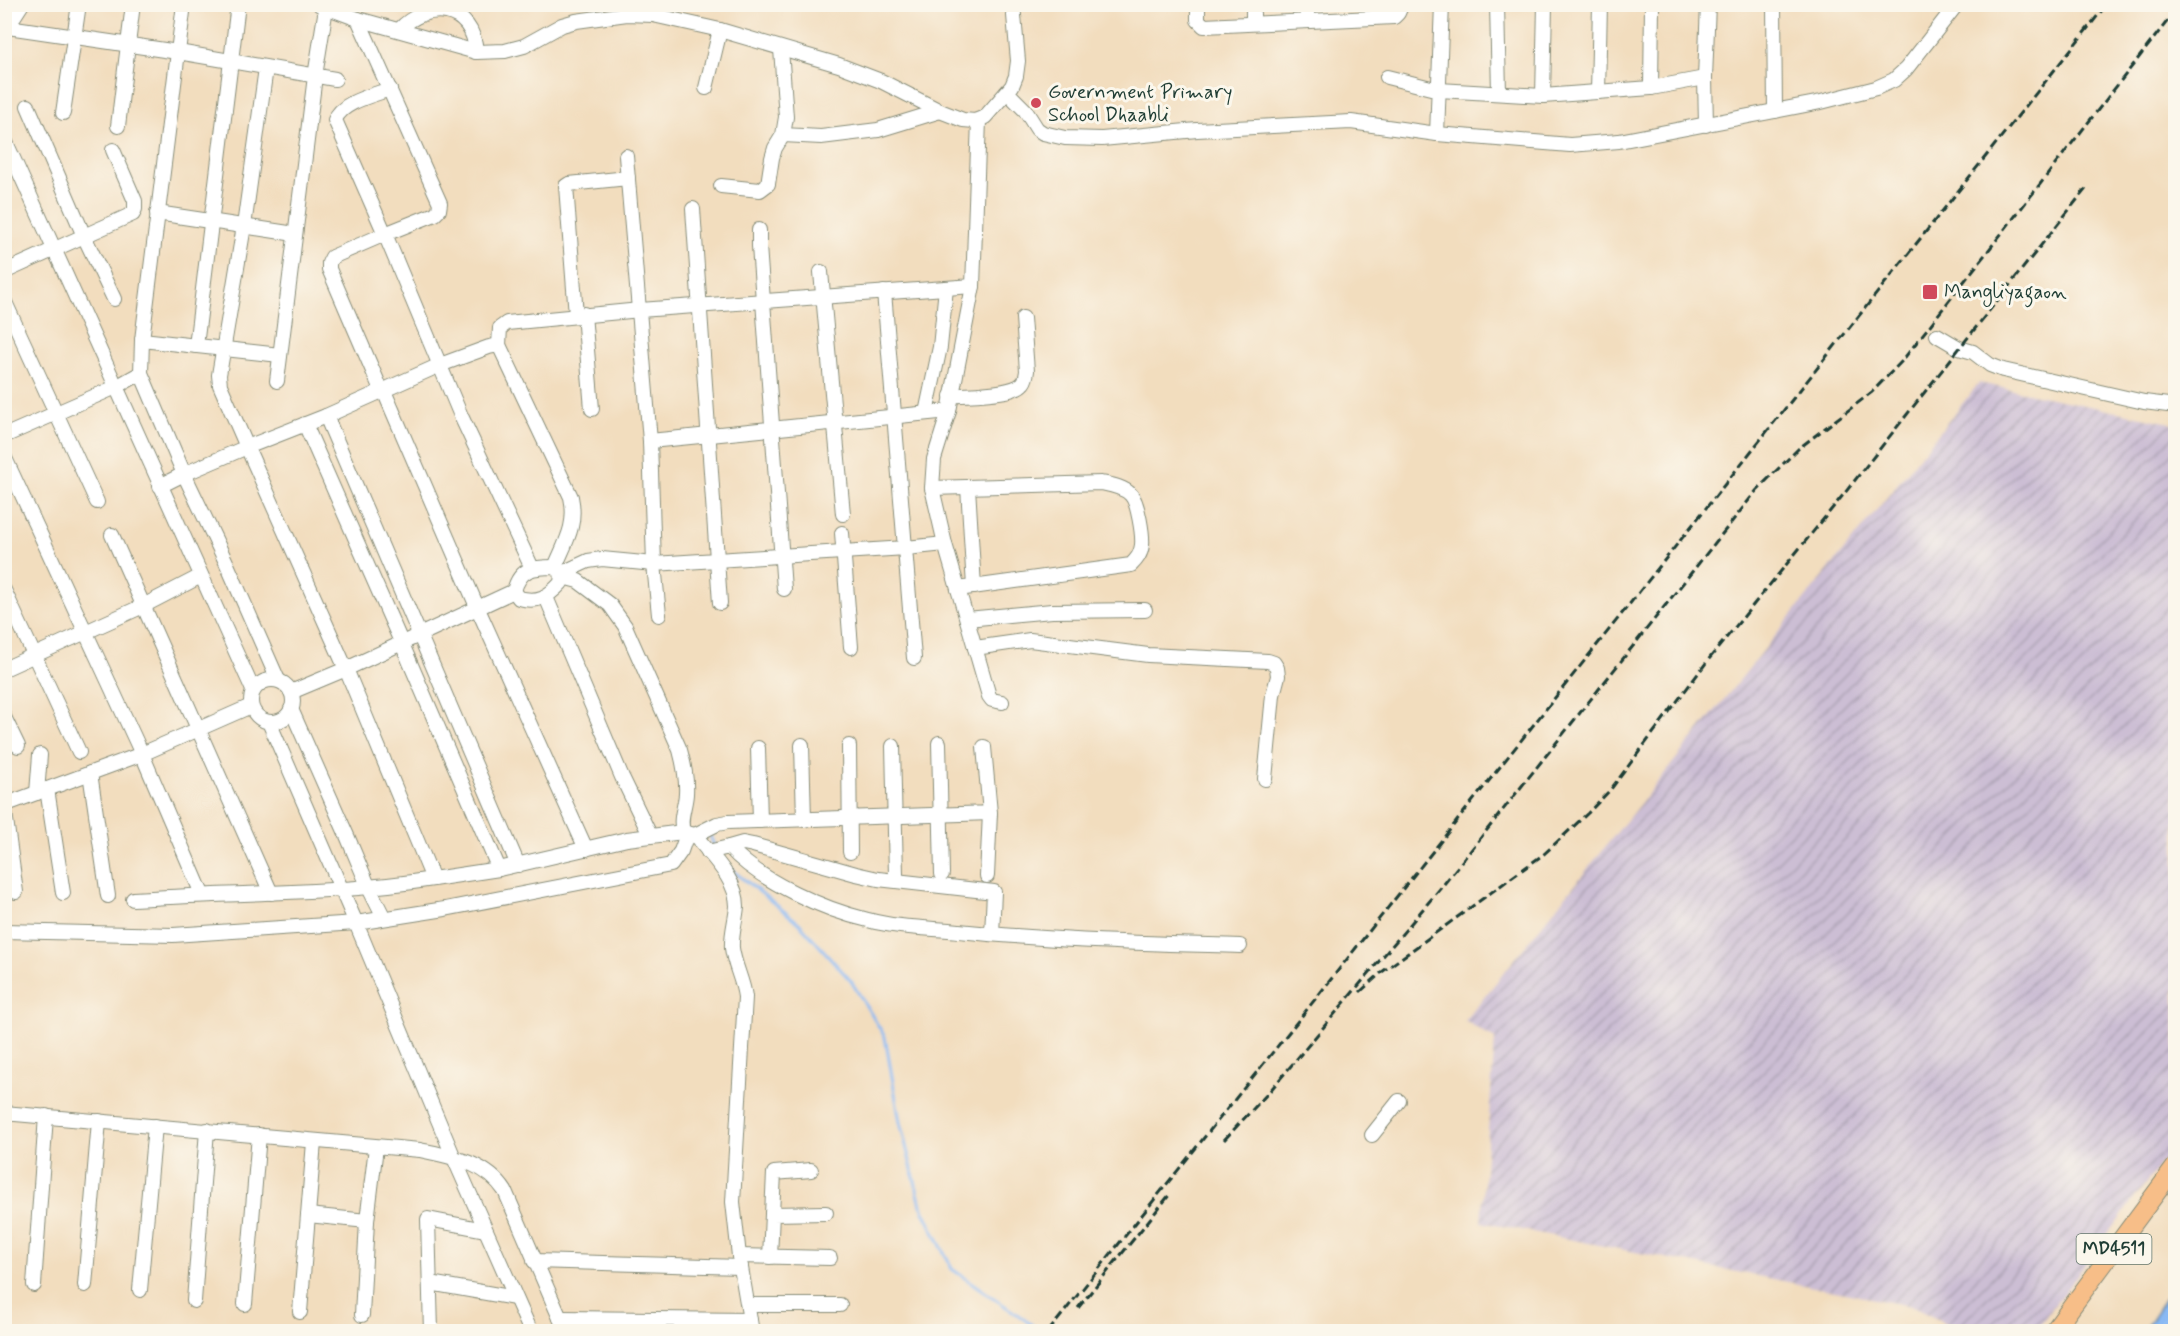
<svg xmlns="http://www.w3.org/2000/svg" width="2180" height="1336" font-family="Mynerve,sans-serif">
<defs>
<pattern id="industrial-furrows" width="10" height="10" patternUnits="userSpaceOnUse" patternTransform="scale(1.5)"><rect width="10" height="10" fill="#ccbed4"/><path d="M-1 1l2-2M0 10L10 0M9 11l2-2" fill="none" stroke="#a59cad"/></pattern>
</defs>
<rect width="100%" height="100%" fill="#fbf7ec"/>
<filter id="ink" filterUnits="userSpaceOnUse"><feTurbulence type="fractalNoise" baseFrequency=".0167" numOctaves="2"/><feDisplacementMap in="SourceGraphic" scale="12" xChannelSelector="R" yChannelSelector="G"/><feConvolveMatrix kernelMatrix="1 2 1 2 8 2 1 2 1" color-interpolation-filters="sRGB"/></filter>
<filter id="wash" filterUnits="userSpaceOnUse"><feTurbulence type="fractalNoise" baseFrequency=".008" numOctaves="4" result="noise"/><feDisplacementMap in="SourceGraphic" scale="24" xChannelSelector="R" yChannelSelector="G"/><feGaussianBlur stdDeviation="1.35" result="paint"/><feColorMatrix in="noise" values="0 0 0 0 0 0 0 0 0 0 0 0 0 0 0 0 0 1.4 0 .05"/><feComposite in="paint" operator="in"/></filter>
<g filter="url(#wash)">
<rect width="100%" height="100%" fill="#f2ddbe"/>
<path fill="url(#industrial-furrows)" d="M1979,383L2175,424V1144L2035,1331H1961L1911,1306L1481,1222L1495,1039L1465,1021Z"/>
<path fill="#89b9f4" stroke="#547b94" stroke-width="1.5" d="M2175,1283V1331H2140L2146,1327Z"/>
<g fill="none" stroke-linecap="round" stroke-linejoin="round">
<g stroke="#89b9f4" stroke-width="3">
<path d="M709,832L714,846"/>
<path d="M728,867L799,923L851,981L885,1037L900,1122L921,1205L952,1269L1031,1324L1038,1332"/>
</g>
</g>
</g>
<g filter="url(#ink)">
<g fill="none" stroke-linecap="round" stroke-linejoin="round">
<g stroke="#888d79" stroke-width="16">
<g id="minor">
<path d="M1198,4V20L1204,26L1394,17L1398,13L1402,4"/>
<path d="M1497,4L1499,93"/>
<path d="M1774,4L1775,111"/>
<path d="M320,5L358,19"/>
<path d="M1307,21V4"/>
<path d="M1253,23V4"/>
<path d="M8,27L178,52L335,79"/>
<path d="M399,30C427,0 473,5 476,52"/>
<path d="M4,32L22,4"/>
<path d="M266,68L244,226L219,375L220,385L247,447L326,416"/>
<path d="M1387,77L1439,90L1543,96L1651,88L1705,78"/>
<path d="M706,88L720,30"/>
<path d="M1651,88L1652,4"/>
<path d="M1007,92L1025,110L1037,129L1043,133L1065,138L1102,139L1197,130L1351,122L1437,134L1570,145L1619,141L1821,102L1876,88L1894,80L1906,69L1957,4"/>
<path d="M1598,92L1600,4"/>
<path d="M1543,96L1545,4"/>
<path d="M63,113L79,4"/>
<path d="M1706,125L1705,78L1708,4"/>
<path d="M118,126L133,4"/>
<path d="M1437,134L1442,4"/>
<path d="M783,135L821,137L878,130L940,111"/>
<path d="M4,138L253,690"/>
<path d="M113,150L135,201V209L133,214L84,236L114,299"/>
<path d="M626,156L650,441L654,564L659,615"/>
<path d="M721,186L760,190L768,184L772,158L775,148L783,135L786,117L781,49"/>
<path d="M693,209L720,603"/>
<path d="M157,213L295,234"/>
<path d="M759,230V246L784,589"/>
<path d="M4,272L84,236L28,106"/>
<path d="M821,272L843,514"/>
<path d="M884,292L914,658"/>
<path d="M4,300L97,502"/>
<path d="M584,314L592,409"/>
<path d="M576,315L566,186L569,184L628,178"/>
<path d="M1937,335L1959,348L1973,352L1990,365L2003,370L2144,402L2176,406"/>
<path d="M142,340L280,355"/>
<path d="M499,345L500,328L507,323L640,310L973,286L979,120"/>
<path d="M196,346L238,4"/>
<path d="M277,381L315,76L326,8"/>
<path d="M384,391L478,609L586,849"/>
<path d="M382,392L329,269V263L332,257L385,234L335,120C341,102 374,95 390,89"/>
<path d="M951,396C968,394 1011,395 1022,384C1026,381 1026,376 1027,371L1023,318"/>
<path d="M949,411L934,459L932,488L945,544L989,696L992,700L1002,702"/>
<path d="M926,413L940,347L946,288"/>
<path d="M305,424L402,644L499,869"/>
<path d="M4,436L116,387L141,373"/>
<path d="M650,441L949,411L973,286"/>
<path d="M4,456L142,754L202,894"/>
<path d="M160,486L184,474L141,373L142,340L184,4"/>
<path d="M968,487L974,587"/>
<path d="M932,488L1101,483C1111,485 1124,487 1131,495C1138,502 1143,535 1142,545C1141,554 1137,559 1131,565L958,589"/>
<path d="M842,533L851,647"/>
<path d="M112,535L271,893"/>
<path d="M532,568L461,416L385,234L435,214L439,210L440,203L358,19L476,52L505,51L524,46L562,25L576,21L627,14L653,15L720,30L839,65L881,81L940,111L963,120L975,121L985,117L1012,86L1016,76L1018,61L1013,4"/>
<path d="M562,573L588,561L602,559L654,564L906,548L945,544"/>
<path d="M563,577L578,581L610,605L625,626L680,750C684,765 687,778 686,794C685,808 679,818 683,832L695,835C710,855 737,879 737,906C736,920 731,934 732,948C734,965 743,980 745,997L733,1202L739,1256L752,1332"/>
<path d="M4,590L79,752"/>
<path d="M514,591L519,598C538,603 548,597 561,583L562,573"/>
<path d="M546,597L622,777L650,835"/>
<path d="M967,619L1052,611L1145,610"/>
<path d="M975,648L1030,640L1148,655L1268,661L1274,663L1277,668L1278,676L1273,695L1265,779"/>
<path d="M4,669L143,606L201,576"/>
<circle cx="272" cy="701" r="21"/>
<path d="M278,680L226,562L184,474L247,447L346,669L514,591C520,568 533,567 555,567L560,571"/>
<path d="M291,692L346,669L433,879L499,869L627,839L683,832"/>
<path d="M291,709L348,838L369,888L384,918"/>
<path d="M4,717L18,746"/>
<path d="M269,722L356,923L445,909L671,865L681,851L687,834"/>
<path d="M939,743L942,874"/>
<path d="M802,745L804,820"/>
<path d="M849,746L850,852"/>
<path d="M893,746L896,875"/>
<path d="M758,748L760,821"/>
<path d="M90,773L108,896"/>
<path d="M47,789L63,893"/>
<path d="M37,793L40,755"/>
<path d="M4,805L142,754L251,706"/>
<path d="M4,805L16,892"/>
<path d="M695,835L717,824L728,822L990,813L984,747"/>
<path d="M729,847L743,843L753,845L856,874L878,879L994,892L992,934"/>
<path d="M708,852L729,847C759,881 825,910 868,920C897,928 929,928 959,931C1052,941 1146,943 1240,946"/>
<path d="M518,865L326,416L440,365L489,347L499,345L571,497C577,525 566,541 555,567"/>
<path d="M987,876L990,813"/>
<path d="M133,899C233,892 334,895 433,879"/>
<path d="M4,931L173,935L356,923L454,1158L531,1332"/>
<path d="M4,1113L420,1150C452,1157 486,1162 505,1191L566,1332"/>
<path d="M1372,1135L1399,1101"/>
<path d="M772,1214L774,1173L811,1170"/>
<path d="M308,1215L367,1221"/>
<path d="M739,1256L830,1258"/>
<path d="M770,1257L772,1214L826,1213"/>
<path d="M534,1261L741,1267"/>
<path d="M430,1283L515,1298"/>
<path d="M34,1285L46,1116"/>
<path d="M85,1285L99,1121"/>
<path d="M140,1290L155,1126"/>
<path d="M194,1301L207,1130"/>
<path d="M245,1304L259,1135"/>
<path d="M748,1305H840"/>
<path d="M300,1312L314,1142"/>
<path d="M362,1315L367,1221L376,1147"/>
<path d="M560,1318L750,1320"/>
<path d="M431,1332L428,1219L485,1230"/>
</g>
</g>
<g stroke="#888d79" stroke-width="20">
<path id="major" d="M2053,1332L2176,1166"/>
</g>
<use href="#minor" stroke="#fff" stroke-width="14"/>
<use href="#major" stroke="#f7be88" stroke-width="18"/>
<g stroke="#1f3d34" stroke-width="3" stroke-dasharray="9 4.5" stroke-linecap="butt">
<path d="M1360,992L1382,972L1544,854L1588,813L1611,789L1709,659L1844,494L2088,186"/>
<path d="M1224,1140L1269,1092L1444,884L1757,490L1798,449L1872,392L1902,361L2176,10"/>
<path d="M1078,1308L1170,1194"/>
<path d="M1048,1332L1297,1022L2107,4"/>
</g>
</g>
</g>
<g fill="#d1495b" stroke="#fbf7ec" stroke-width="2">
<circle cx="1036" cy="103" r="6"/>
<rect x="1922" y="284" width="16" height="16" rx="3"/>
</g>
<g text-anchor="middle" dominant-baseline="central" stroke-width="6" stroke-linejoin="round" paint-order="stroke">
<rect fill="#fbf7ec" stroke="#61756b" stroke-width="1.5" x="2076.5" y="1234" width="75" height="30" rx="4.5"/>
<g font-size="18" font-weight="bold" fill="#1f3d34">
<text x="2114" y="1249">MD4511</text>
</g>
<g font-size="20" fill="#1f3d34" stroke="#fbf7ec" text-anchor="start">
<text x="1048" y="92">Government Primary<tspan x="1048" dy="23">School Dhaabli</tspan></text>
<text x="1944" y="292">Mangliyagaon</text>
</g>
</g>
<rect width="2180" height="1336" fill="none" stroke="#fbf7ec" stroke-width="24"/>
</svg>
